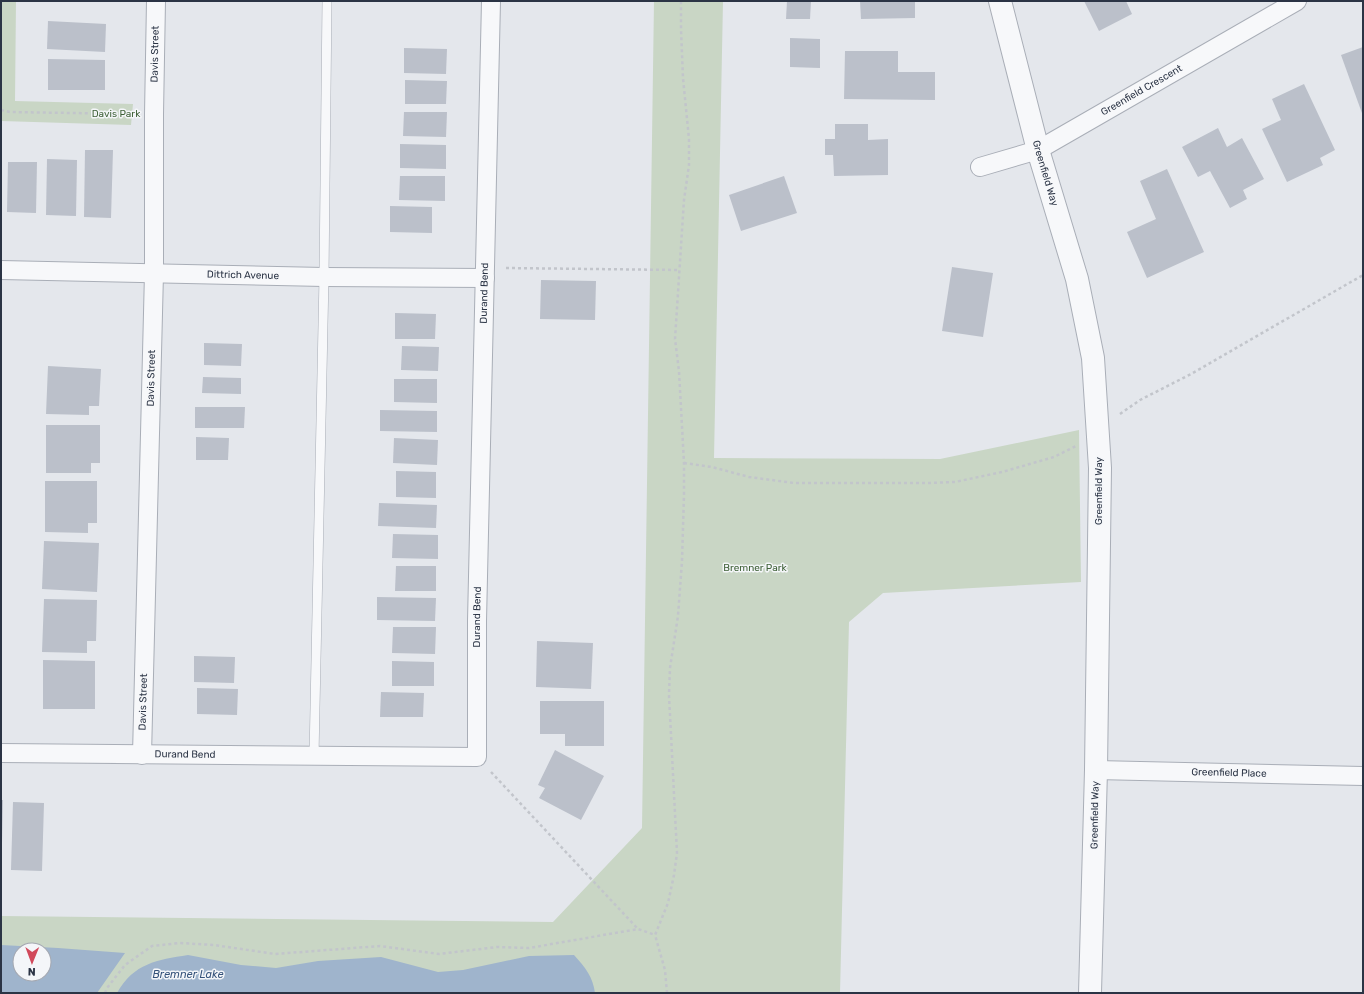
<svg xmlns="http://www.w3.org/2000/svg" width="1364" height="994" font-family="Rubik,sans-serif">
<rect width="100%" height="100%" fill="#e4e7ec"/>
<g fill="#c9d6c5" fill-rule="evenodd">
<path d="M1,1H16L15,101L133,104L131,125L1,121Z"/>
<path d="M654,1H723L714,458L940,459L1079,430L1081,582L883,593L849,622L840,993H1V916L553,922L642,828ZM20,950H44V974H20Z"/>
</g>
<g fill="#9fb4cc" fill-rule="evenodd">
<path d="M1,945L58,948L125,953L97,993H1ZM20,950H44V974H20Z"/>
<path d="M188,955L241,965L276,968L318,961L381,957L438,972L463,970L529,956L574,955C585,967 593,977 595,993H117C134,963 157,960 188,955Z"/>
</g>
<g fill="#bbc0ca">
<path d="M787,1H811L810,19H786Z"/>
<path d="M860,1H915V18L861,19Z"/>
<path d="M1084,1H1126L1132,14L1099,31Z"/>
<path d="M48,21L106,24L105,52L47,49Z"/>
<path d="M790,38L820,39V68L790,67Z"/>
<path d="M1363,47V116L1341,55Z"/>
<path d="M404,48L447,49L446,74L404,73Z"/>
<path d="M845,51H898V72H935V100L844,99Z"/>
<path d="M48,59L105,60V90H48Z"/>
<path d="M405,80L447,81L446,104H405Z"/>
<path d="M1304,84L1335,150L1320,158L1323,165L1287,182L1262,129L1281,120L1272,99Z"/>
<path d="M404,112H447L446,137L403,136Z"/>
<path d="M835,124H868V140L888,139V175L834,176L833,155H825V139H835Z"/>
<path d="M1218,128L1227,147L1242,138L1264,179L1243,190L1247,199L1230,208L1210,171L1198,177L1182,147Z"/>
<path d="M400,144L446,145V169L400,168Z"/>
<path d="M85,150H113L111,218L84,217Z"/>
<path d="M47,159L77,160L76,216L46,215Z"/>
<path d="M8,162H37L36,213L7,212Z"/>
<path d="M1167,169L1204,252L1147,278L1127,232L1156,219L1140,181Z"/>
<path d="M400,176H445V201L399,200Z"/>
<path d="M784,176L797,213L741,231L729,195Z"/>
<path d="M390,206L432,207V233L390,232Z"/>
<path d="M952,267L993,273L983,337L942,331Z"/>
<path d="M541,280L596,281L595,320L540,319Z"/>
<path d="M395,313L436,314L435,339H395Z"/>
<path d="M204,343L242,344L241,366L204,365Z"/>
<path d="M402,346L439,347L438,371L401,370Z"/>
<path d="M48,366L101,369L99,406H89V415L46,414Z"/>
<path d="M203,377L241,378V394L202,393Z"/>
<path d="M394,379H437V403L394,402Z"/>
<path d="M195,407H245L244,428H195Z"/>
<path d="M380,410L437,411V432L380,431Z"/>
<path d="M46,425H100V463H91V473H46Z"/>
<path d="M196,437L229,438L228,460H196Z"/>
<path d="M394,438L438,440L437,465L393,463Z"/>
<path d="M396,471L436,472V498L396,497Z"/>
<path d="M45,481H97V523H88V533L45,532Z"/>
<path d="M379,503L437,505L436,528L378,526Z"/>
<path d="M393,534L438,535V559L392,558Z"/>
<path d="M44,541L99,543L97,592L42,589Z"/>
<path d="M396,566H436V591H395Z"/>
<path d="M377,597L436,598L435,621L377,620Z"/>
<path d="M44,599L97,600L96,641H87V653L42,652Z"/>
<path d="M393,627H436L435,654L392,653Z"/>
<path d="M537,641L593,643L591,689L536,687Z"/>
<path d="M194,656L235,657L234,683L194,682Z"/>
<path d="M43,660L95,661V709H43Z"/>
<path d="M392,661L434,662V686H392Z"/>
<path d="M197,688L238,689L237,715L197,714Z"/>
<path d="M381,692L424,693L423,717H380Z"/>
<path d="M540,701H604V746H565V734H540Z"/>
<path d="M555,750L604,776L581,820L539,798L545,788L538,785Z"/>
<path d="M1,800H3L2,843H1Z"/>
<path d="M13,802L44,803L42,871L11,870Z"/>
</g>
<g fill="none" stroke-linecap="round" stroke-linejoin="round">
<g stroke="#a9aeb7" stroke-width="10">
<path id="service" d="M314,756L324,277L327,1"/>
</g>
<g stroke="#a9aeb7" stroke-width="20">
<g id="minor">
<path id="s1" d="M980,167L1038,150L1297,1"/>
<path id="s2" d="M1,270L324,277L485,278"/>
<path id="s3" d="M1,753L477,757V621L491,1"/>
<path id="s4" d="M142,755L154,273V114L156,1"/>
<path id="s5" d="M1096,770L1363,776"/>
</g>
</g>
<g stroke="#a9aeb7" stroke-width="24">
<g id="tertiary">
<path id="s6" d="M1000,1L1038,150L1077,279L1093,358L1100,468L1096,770L1090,993"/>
</g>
</g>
<g stroke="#c2c5cb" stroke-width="2.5" stroke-dasharray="3 3" stroke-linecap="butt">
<path d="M1,110L10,112L134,114"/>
<path d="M506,268L679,270"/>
<path d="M1120,414L1140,400L1191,374L1363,275"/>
<path d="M684,463L712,467L749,477L794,483H928L955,482L1002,472L1054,457L1076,446"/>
<path d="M491,772L638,929"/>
<path d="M105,993L107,988L125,965L152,946L180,943L214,945L275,954L380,946L439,954L497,947L529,948L638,929L655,935"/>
<path d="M667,993L665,970L655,935L668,903L674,875L677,853L669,695L670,668L678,616L682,561L684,494V463L679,371L675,339L684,200L689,165V139L683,78L681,29V1"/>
</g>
<use href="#service" stroke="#f7f8fa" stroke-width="9"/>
<use href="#minor" stroke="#f7f8fa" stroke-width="18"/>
<use href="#tertiary" stroke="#f7f8fa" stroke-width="22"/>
</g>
<g text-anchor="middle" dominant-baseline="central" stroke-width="3" stroke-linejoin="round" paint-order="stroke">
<g font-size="10" fill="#2b3445" stroke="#f4f6f9">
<text stroke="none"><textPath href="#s4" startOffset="701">Davis Street</textPath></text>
<text stroke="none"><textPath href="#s1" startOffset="180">Greenfield Crescent</textPath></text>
<text stroke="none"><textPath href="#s6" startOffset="178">Greenfield Way</textPath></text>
<text stroke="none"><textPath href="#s2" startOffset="242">Dittrich Avenue</textPath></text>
<text stroke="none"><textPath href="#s3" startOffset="940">Durand Bend</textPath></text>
<text stroke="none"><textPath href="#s4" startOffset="377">Davis Street</textPath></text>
<text transform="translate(1099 491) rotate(-90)">Greenfield Way</text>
<text stroke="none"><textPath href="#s3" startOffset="616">Durand Bend</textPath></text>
<text stroke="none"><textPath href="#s4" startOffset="53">Davis Street</textPath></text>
<text stroke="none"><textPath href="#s3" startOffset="184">Durand Bend</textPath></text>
<text stroke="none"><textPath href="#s5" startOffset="133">Greenfield Place</textPath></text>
<text transform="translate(1095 815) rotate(-89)">Greenfield Way</text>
</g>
<g font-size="10" fill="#3f6138" stroke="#f4f6f9">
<text x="116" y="114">Davis Park</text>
<text x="755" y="568">Bremner Park</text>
</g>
<g font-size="11" font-style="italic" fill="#34527a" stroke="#f4f6f9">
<text x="188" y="974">Bremner Lake</text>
</g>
</g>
<rect width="1364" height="994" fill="none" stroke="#2b3445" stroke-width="4"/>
<g transform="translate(32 962) rotate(181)"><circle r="19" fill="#f4f6f9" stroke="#a4a8b1"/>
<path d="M0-3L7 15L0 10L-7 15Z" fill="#d1495b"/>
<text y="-6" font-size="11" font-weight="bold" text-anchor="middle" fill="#2b3445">N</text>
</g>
</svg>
